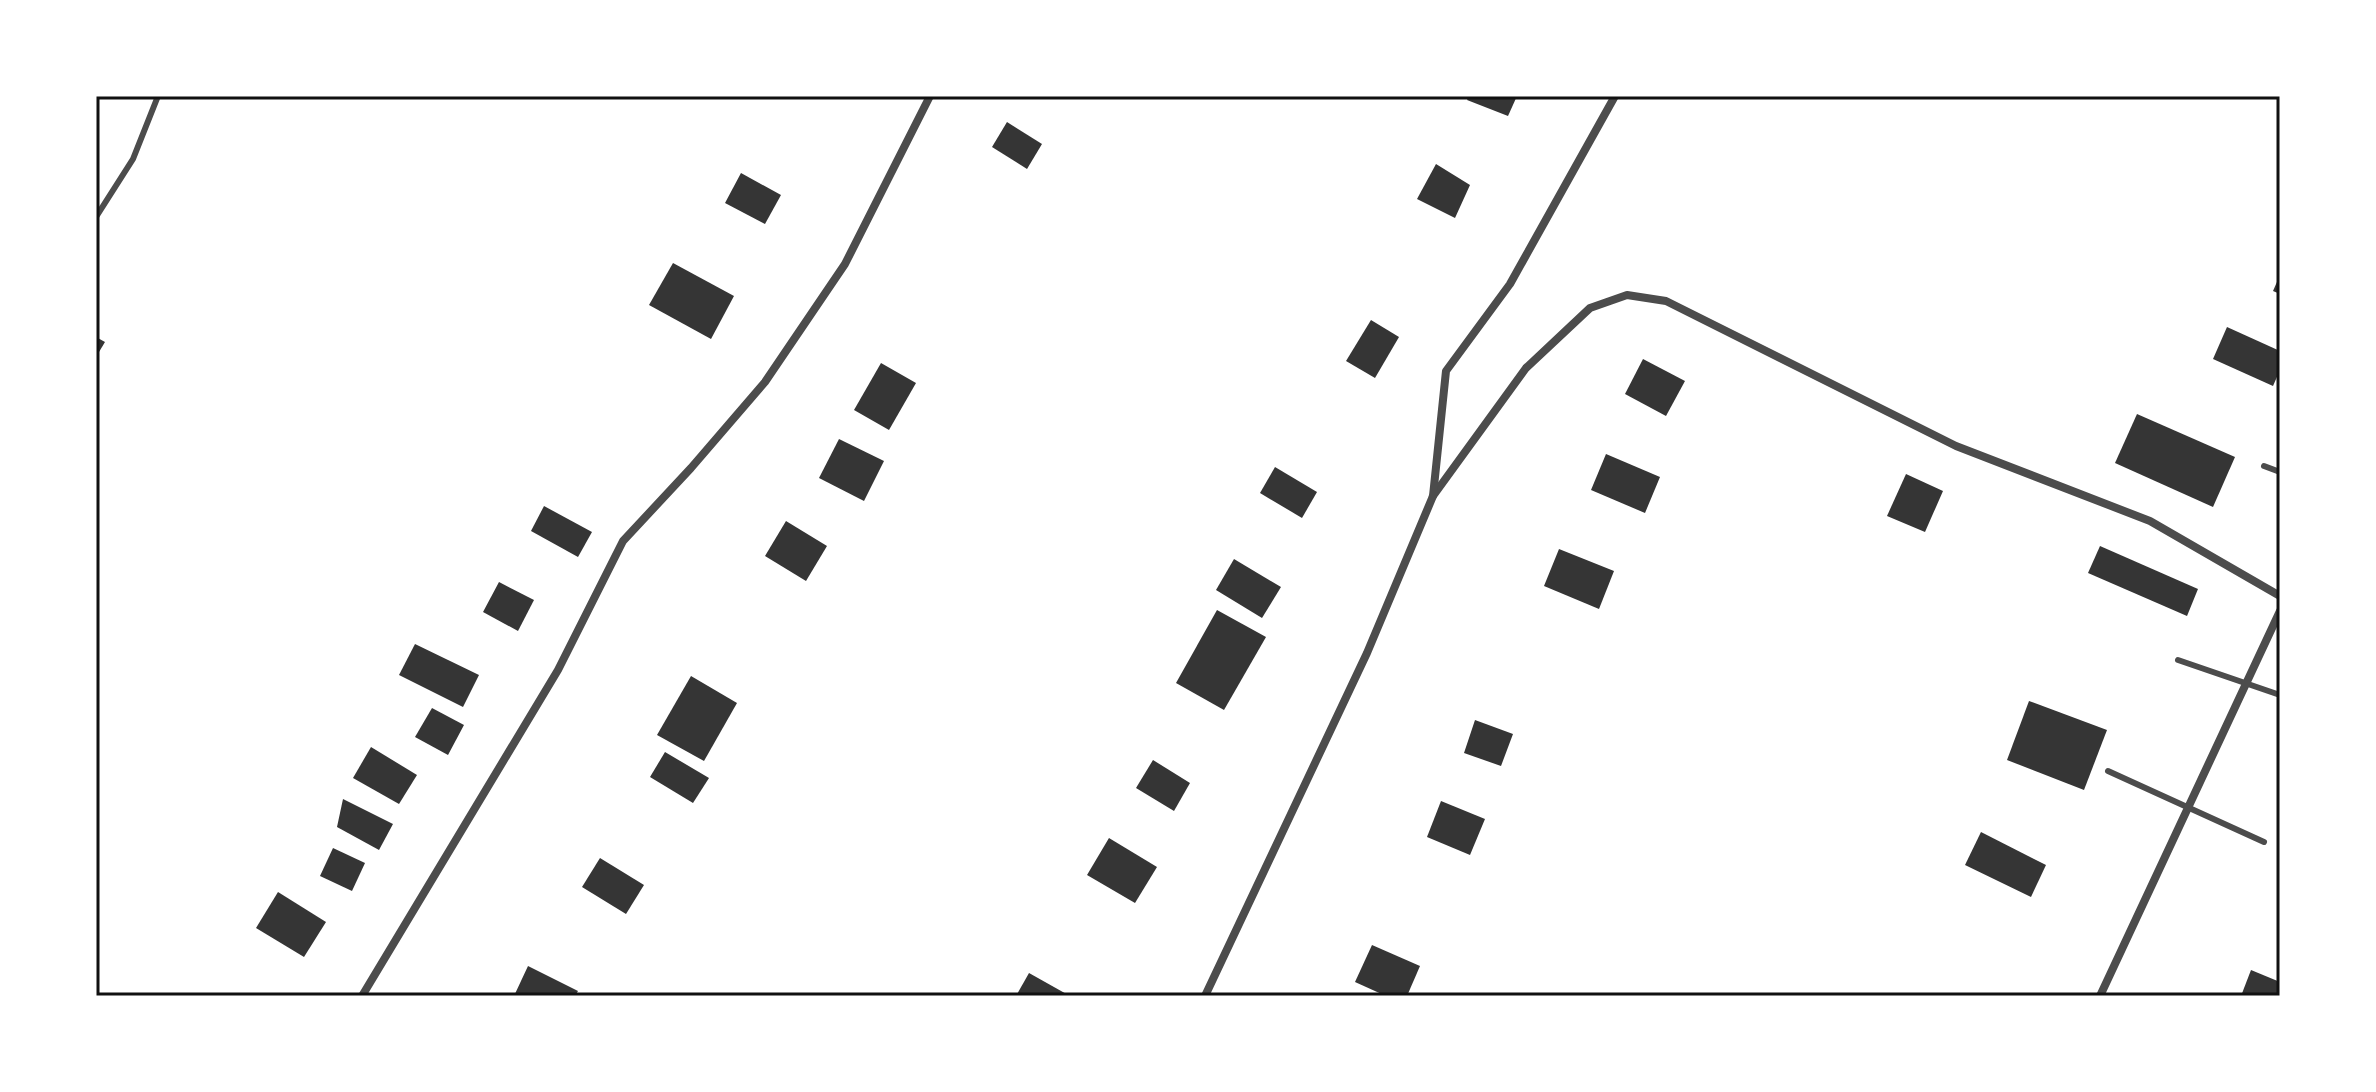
<svg xmlns="http://www.w3.org/2000/svg" width="2376" height="1092" font-family="'Source Sans 3',sans-serif">
<rect width="100%" height="100%" fill="#fff"/>
<g fill="#353535">
<path d="M1469,96H1517L1508,116L1467,100Z"/>
<path d="M1007,122L1042,144L1027,169L992,147Z"/>
<path d="M1436,164L1470,185L1455,218L1417,199Z"/>
<path d="M741,173L781,195L765,224L725,203Z"/>
<path d="M673,263L734,296L711,339L649,305Z"/>
<path d="M2280,275V294L2273,291Z"/>
<path d="M1371,320L1399,337L1375,378L1346,361Z"/>
<path d="M2227,327L2280,351V370L2273,386L2213,359Z"/>
<path d="M96,337L105,342L96,357Z"/>
<path d="M1643,359L1685,381L1666,416L1625,394Z"/>
<path d="M881,363L916,383L889,430L854,410Z"/>
<path d="M2137,414L2235,457L2213,507L2115,463Z"/>
<path d="M839,439L884,461L864,501L819,478Z"/>
<path d="M1606,454L1660,477L1645,513L1591,490Z"/>
<path d="M1275,467L1317,492L1302,518L1260,493Z"/>
<path d="M1906,474L1943,491L1925,532L1887,516Z"/>
<path d="M544,506L592,532L578,557L531,531Z"/>
<path d="M786,521L827,546L806,581L765,556Z"/>
<path d="M2100,546L2198,589L2187,616L2088,573Z"/>
<path d="M1559,549L1614,571L1599,609L1544,586Z"/>
<path d="M1234,559L1281,587L1262,618L1216,590Z"/>
<path d="M499,582L534,600L518,631L483,612Z"/>
<path d="M1217,610L1266,637L1224,710L1176,683Z"/>
<path d="M415,644L479,675L463,707L399,675Z"/>
<path d="M691,676L737,703L704,761L657,735Z"/>
<path d="M2029,701L2107,730L2084,790L2007,760Z"/>
<path d="M432,708L464,725L448,755L415,737Z"/>
<path d="M1475,720L1513,734L1501,766L1464,753Z"/>
<path d="M371,747L417,775L399,804L353,778Z"/>
<path d="M665,752L709,778L693,803L650,777Z"/>
<path d="M1153,760L1190,783L1174,811L1136,788Z"/>
<path d="M343,799L393,824L379,850L337,827Z"/>
<path d="M1441,801L1485,819L1470,855L1427,837Z"/>
<path d="M1981,832L2046,865L2031,897L1965,865Z"/>
<path d="M1109,838L1157,867L1135,903L1087,875Z"/>
<path d="M333,848L365,863L352,891L320,876Z"/>
<path d="M600,858L644,885L626,914L582,887Z"/>
<path d="M278,892L326,922L304,957L256,928Z"/>
<path d="M1372,945L1420,966L1407,996H1386L1355,982Z"/>
<path d="M528,966L578,991L575,996H514Z"/>
<path d="M2251,970L2280,982V996H2241Z"/>
<path d="M1029,973L1070,996H1016Z"/>
</g>
<g fill="none" stroke-linecap="round" stroke-linejoin="round">
<g stroke="#4c4c4c" stroke-width="6">
<path d="M96,217L133,159L158,96"/>
<path d="M2264,466L2280,472"/>
<path d="M2178,660L2280,695"/>
<path d="M2108,771L2264,842"/>
</g>
<g stroke="#4c4c4c" stroke-width="8">
<path d="M1433,496L1526,368L1590,308L1627,295L1666,301L1956,446L2150,521L2280,596"/>
<path d="M362,996L558,670L623,541L691,468L765,382L845,264L930,96"/>
<path d="M1205,996L1367,653L1433,496L1446,371L1510,284L1615,96"/>
<path d="M2100,996L2280,611"/>
</g>
</g>
<rect width="2376" height="1092" fill="none" stroke="#ffffff" stroke-width="196"/>
<rect x="98" y="98" width="2180" height="896" fill="none" stroke="#111" stroke-width="3"/>
</svg>
